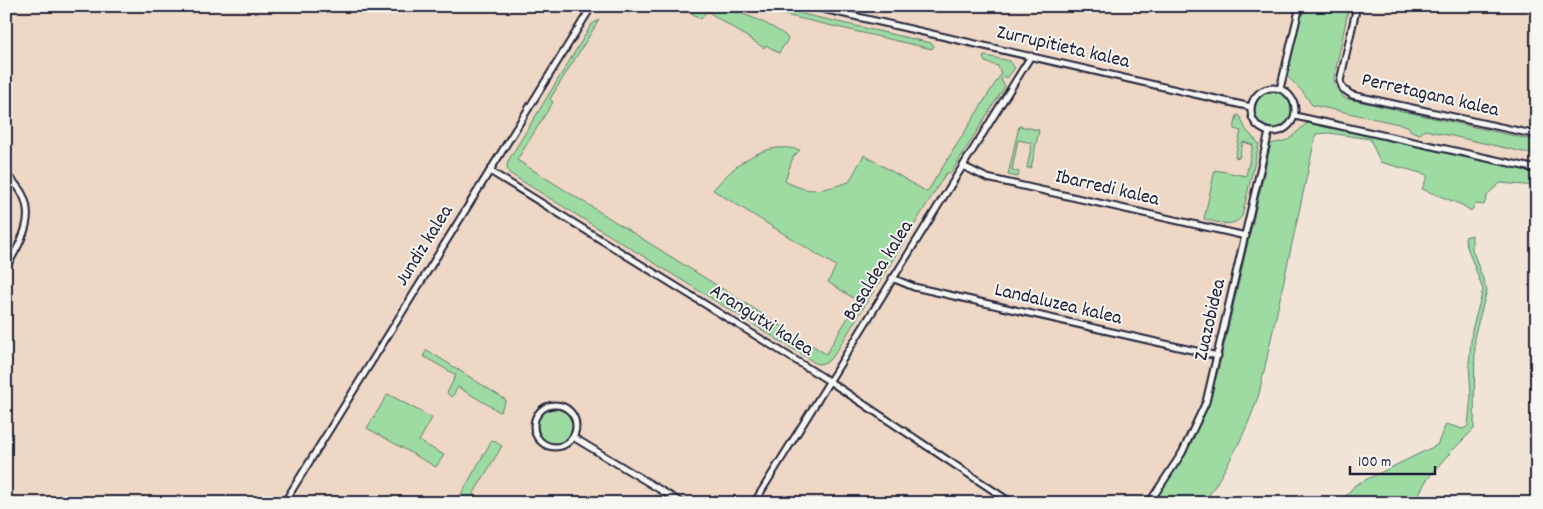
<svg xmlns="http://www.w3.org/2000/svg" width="1543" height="509" font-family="Dekko,sans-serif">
<rect width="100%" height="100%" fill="#f1e4d7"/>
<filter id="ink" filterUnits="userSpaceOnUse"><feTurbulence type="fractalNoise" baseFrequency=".02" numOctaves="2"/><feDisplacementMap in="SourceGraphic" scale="10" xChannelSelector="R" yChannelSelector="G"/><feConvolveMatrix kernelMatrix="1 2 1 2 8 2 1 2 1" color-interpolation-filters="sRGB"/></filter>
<g filter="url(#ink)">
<path fill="#eed7c4" d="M6,6H1537V173L1308,123L1288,140L1271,144L1219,367L1207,409L1184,456L1153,503H6Z"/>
<g fill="#9ddba3" stroke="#607e6f">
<path d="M680,6C723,6 750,12 785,35L788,39L779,53L766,45L764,48L707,11L701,19Z"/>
<path d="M746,6H767L931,43L934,46L932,49Z"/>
<path d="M1303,6H1349L1334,78L1335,86L1344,98L1537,141V155L1425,130L1420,134L1411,131L1408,126L1312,105L1303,92L1287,76Z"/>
<path d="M599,20L550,99L553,102L517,160L826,354L858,301L828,282L836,266L713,190C735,164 764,140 800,150L793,157L785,181C810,195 823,190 849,182L864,155L927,192L1001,74L998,66L985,62L983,57L986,56L1010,61L1015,68L1007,78L1004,76L1001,80L1005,86L951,173H946L835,354L826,363L817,364L509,173L507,167L508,161L592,24Z"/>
<circle cx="1274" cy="110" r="19"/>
<path d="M1237,115L1240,116L1246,130L1259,144L1242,216C1233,229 1217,222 1204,219L1215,170L1246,176L1253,145L1243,142L1239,158L1235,157L1241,131L1234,129Z"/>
<path d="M1307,123L1537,173V186L1500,183L1488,194L1484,205L1476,204L1471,211L1462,205L1422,189L1428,175L1380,162L1370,139L1329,133L1316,134L1259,394C1245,436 1228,466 1204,503H1153L1184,456L1207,409L1219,367L1271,144L1288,140Z"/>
<path d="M1019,126L1039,130L1031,168H1027L1032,143L1018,140L1012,170L1019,172L1018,177L1008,175Z"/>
<path d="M1472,235V249L1487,290L1475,334L1474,429L1444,459L1426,481L1419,494L1423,503H1340L1355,485L1437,445L1446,424L1463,429L1468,426L1471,395L1469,363L1472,330L1483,290L1466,244L1465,237Z"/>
<path d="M427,350L506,400L500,412L458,387L452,397L447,393L456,375L423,356Z"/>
<path d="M388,394L432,418L419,441L444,455L436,467L367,428Z"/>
<circle cx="555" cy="426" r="17"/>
<path d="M492,440L502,446L468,503H456Z"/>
</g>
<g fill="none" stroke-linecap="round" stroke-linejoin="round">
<g stroke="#22223b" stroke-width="9">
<g id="street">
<path d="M810,6L1251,107"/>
<path d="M1357,6L1340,81L1343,89L1352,95L1537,135"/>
<circle cx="1273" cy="110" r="22"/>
<path d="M1280,89L1300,6"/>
<path d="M1295,116L1537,169"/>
<path d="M963,166L987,178L1246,236"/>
<path d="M490,171L829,381L1012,503"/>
<path d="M6,175C42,204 26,236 6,267"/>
<path d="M892,278L914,287L1218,356"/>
<circle cx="555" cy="426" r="21"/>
<path d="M573,437L682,503"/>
<path d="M284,503L592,6"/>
<path d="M754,503L1031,56"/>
<path d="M1149,503L1182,453L1206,402L1269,132"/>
<path d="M1534,503L1537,497"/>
</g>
</g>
<use href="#street" stroke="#f6f6f2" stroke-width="5"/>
</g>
</g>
<g text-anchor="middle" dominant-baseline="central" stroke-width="4" stroke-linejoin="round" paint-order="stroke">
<g font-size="20" fill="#22223b" stroke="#f6f6f2">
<text transform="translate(1063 48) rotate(13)">Zurrupitieta kalea</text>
<text transform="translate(1430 96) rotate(13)">Perretagana kalea</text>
<text transform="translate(1107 189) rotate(13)">Ibarredi kalea</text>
<text transform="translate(425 246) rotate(-58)">Jundiz kalea</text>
<text transform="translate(879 271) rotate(-58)">Basaldea kalea</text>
<text transform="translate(1058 305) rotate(13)">Landaluzea kalea</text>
<text transform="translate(1211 320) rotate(-77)">Zuazobidea</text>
<text transform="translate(761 321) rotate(32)">Arangutxi kalea</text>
</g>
</g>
<rect width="1543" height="509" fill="none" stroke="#f6f6f2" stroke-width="25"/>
<rect x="12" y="12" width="1518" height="484" fill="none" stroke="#22223b" stroke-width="2" filter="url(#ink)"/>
<path d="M1350 466v8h85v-8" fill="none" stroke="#22223b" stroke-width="2.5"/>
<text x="1358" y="466" font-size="15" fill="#22223b" stroke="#f6f6f2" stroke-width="4" paint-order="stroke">100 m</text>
</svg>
